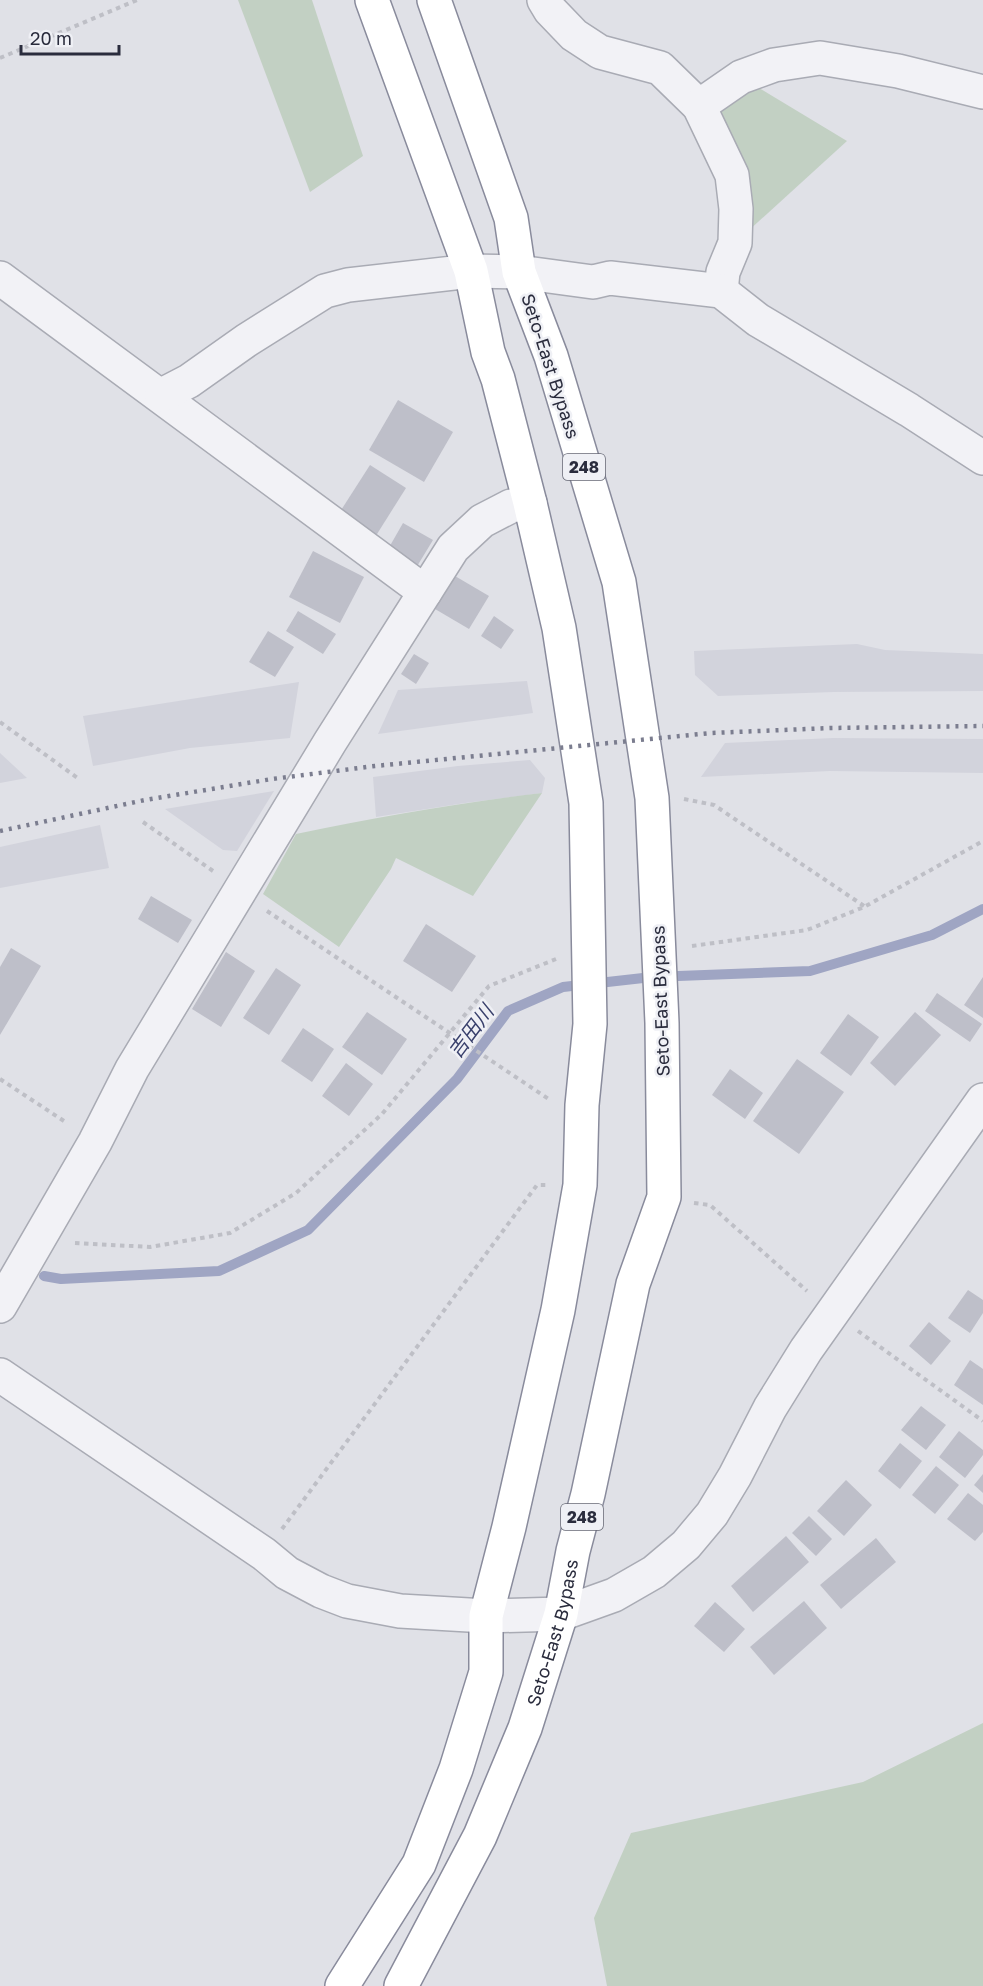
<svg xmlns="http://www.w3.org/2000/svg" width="983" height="1986" font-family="'Golos Text','Noto Sans JP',sans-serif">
<rect width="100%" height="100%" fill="#e0e1e7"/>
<g fill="#d2d3dc">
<path d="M857,644L885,650L983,654V691L834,692L718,696L695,675L694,651Z"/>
<path d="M527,681L533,713L378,734L398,690Z"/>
<path d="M299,682L290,738L190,748L93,766L83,716Z"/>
<path d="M833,738L983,739V773L830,771L701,777L725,743Z"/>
<path d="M0,753L27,778L0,783Z"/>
<path d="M530,760L545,778L542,793L465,803L376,817L373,777L458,766Z"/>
<path d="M274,791L237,851L223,850L165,809Z"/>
<path d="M100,825L109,868L0,888V847Z"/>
</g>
<g fill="#c2d0c3">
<path d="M238,0H312L363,156L310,192Z"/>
<path d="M741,77L847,141L735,243L699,106Z"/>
<path d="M542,793L473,896L396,858L391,869L339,947L263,894L296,834C378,817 459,803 542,793Z"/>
<path d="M983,1723V1986H607L594,1918L631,1833L863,1782Z"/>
</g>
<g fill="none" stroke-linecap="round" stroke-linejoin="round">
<path stroke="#9fa5c3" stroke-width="10" d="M44,1276L61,1279L219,1271L308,1230L457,1079L508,1011L563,987L652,977L810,971L932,935L983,909"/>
</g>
<g fill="#bebfc9">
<path d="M398,400L453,432L424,482L369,450Z"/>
<path d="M370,465L406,488L372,542L336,518Z"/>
<path d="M403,523L433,540L416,568L387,551Z"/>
<path d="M313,551L364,577L340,623L289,597Z"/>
<path d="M455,576L489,596L469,629L435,609Z"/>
<path d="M298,611L336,634L323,654L286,631Z"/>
<path d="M494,616L514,630L501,649L481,636Z"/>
<path d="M268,631L294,647L275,677L249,662Z"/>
<path d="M414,654L429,663L416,684L401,674Z"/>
<path d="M151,896L192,920L178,943L138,919Z"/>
<path d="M426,924L476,956L452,992L403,961Z"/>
<path d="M11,948L41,966L0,1035V967Z"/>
<path d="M226,952L255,971L221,1027L192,1009Z"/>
<path d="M276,968L301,985L269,1035L243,1018Z"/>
<path d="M983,977V1018L964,1005Z"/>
<path d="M937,993L982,1024L970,1042L925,1011Z"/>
<path d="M367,1012L407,1039L382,1075L342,1047Z"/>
<path d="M915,1012L941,1035L895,1086L870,1063Z"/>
<path d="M848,1014L879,1037L851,1076L820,1053Z"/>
<path d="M303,1028L334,1049L312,1082L281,1061Z"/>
<path d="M797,1059L844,1092L799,1154L753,1121Z"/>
<path d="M346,1063L373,1084L349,1116L322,1096Z"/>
<path d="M730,1069L763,1093L745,1119L712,1095Z"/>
<path d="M968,1290L983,1300V1313L970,1333L948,1318Z"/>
<path d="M929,1322L951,1341L931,1365L909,1346Z"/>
<path d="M970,1360L983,1369V1405L954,1385Z"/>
<path d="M921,1406L946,1425L926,1450L901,1430Z"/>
<path d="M959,1431L983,1450V1455L965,1478L939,1457Z"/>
<path d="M900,1443L922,1461L900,1489L878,1471Z"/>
<path d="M936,1466L959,1485L935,1514L912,1495Z"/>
<path d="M983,1474V1493L974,1485Z"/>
<path d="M846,1480L872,1505L844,1536L817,1511Z"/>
<path d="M968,1493L983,1505V1532L975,1541L947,1519Z"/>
<path d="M809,1516L832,1539L816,1556L792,1533Z"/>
<path d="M786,1536L809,1562L753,1612L731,1586Z"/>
<path d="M876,1538L896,1562L841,1609L820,1585Z"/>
<path d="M804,1601L827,1628L774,1675L750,1647Z"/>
<path d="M715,1602L745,1629L724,1652L694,1626Z"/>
</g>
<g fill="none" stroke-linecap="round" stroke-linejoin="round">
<g stroke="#a9abb4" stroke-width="36">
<g id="minor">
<path d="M544,0L550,10L574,35L600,52L660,68L699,106L732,175L736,209L735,243L723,272L721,291"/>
<path d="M699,106L741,77L774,65L820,58L898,71L983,92"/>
<path d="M0,278L425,592"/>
<path d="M162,395L189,381L247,340L325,291L348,285L471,271"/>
<path d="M0,1306L95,1142L132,1069L330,742L453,548L482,521L511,506L530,503"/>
<path d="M0,1375L264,1554L287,1573L321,1591L347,1601L400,1611L486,1616L561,1614L614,1595L654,1572L686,1545L712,1514L735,1476L770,1408L806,1350L983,1100"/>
</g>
</g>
<g stroke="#a9abb4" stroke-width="36">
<path id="tertiary" d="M471,271L519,272L593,282L610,278L721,291L758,320L909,410L983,458"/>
</g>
<g stroke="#898b9c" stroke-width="36">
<g id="trunk">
<path d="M342,1986L419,1864L456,1769L486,1672V1616L509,1527L558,1310L580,1185L582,1105L590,1024L586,803L559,628L530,503L498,379L488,352L471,271L372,0"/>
<path id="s1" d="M401,1986L480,1836L525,1728L561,1614L573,1551L588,1494L633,1284L664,1197L662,1023L652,798L619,582L551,356L519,272L511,218L434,0"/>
</g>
</g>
<g stroke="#bebfc6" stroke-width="4" stroke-dasharray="4.5 4.5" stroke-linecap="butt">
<path d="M0,58L137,0"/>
<path d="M0,722L79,779"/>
<path d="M684,799L714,805L864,906"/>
<path d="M143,822L213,871"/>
<path d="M267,911L550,1100"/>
<path d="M692,946L807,930L864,907L983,841"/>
<path d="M0,1079L67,1123"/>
<path d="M694,1203L710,1205L807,1291"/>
<path d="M75,1243L150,1247L230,1233L296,1193L382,1114L489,986L556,959"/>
<path d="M858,1331L983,1421"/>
<path d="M282,1529L537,1185H548"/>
</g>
<use href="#minor" stroke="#f2f2f6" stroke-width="33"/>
<use href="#tertiary" stroke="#f2f2f6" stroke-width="33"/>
<use href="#trunk" stroke="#fff" stroke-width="33"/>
<path stroke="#7b7d8f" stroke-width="4.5" stroke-dasharray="3 6" stroke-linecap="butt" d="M0,831L145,800L272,779L375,766L711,733L830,728L983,726"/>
</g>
<g text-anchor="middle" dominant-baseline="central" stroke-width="5" stroke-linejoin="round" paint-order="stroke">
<g fill="#eff0f5" stroke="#656774" stroke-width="1.5">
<rect x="563" y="454" width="42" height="26" rx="4.5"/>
<rect x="561" y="1504" width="42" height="26" rx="4.5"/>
</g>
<g font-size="16" font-weight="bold" fill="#2a2c3d">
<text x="584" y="467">248</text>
<text x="582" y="1517">248</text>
</g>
<g font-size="18" fill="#2a2c3d" stroke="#eff0f5">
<text transform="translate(551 366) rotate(72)">Seto-East Bypass</text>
<text transform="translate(660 1001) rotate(-92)">Seto-East Bypass</text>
<text stroke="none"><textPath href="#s1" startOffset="386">Seto-East Bypass</textPath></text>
</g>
<g font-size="20" font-style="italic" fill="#39406c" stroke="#eff0f5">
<text transform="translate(470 1031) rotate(-53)">吉田川</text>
</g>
</g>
<path d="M21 45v9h98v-9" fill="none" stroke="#2a2c3d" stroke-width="3"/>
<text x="30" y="45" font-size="18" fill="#2a2c3d" stroke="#eff0f5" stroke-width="4.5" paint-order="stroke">20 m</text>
</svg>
